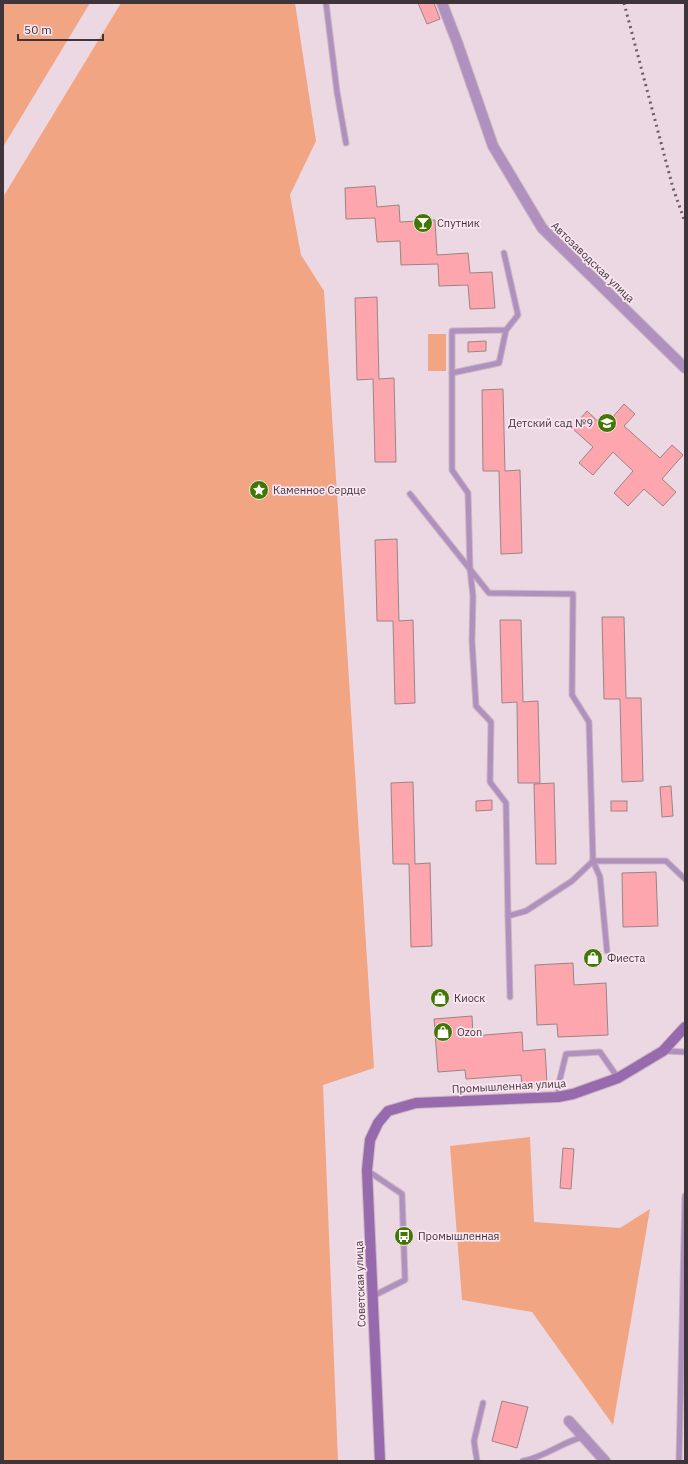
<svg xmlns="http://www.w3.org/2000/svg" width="688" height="1464" font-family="'IBM Plex Sans',sans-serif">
<rect width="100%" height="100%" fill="#ecd8e3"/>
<g fill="#f2a583">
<path d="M3,3H90L3,147Z"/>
<path d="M121,3H295L316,141L290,195L301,255L324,291L374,1068L323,1085L338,1461H3V197Z"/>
<rect x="428" y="334" width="18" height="37"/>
<path d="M530,1137L534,1222L620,1228L650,1209L613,1425L532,1312L462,1300L450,1146Z"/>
</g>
<g fill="#fea6ad" stroke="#9a8485">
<path d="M418,3H434L440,19L427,24Z"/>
<path d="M375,186L377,207L399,205L400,222L435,220L437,255L468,253L470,273L492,272L495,308L470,309L468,285L439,286L438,264L401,265L400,241L377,242L375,218L346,219L345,188Z"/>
<path d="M377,297L379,379L394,378L396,462H375L373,379L357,380L355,298Z"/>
<path d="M486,341V351L468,352V342Z"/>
<path d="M503,389L505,471L520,470L522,553L501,554L499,471H483L482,390Z"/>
<path d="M624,404L635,414L624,426L660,458L672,445L683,455L662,479L676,492L663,506L644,489L628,506L614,493L633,471L613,452L593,475L579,463L593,447L572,428L587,411L604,427Z"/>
<path d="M397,539L399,621L413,620L415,703L395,704L393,621H377L375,540Z"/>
<path d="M602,617H624L626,698H641L643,781L622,782L620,699H604Z"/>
<path d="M500,620H521L523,702L538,701L540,783H518L517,702L502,703Z"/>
<path d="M413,782L415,864L430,863L432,946L411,947L409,864H393L391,783Z"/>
<path d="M554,783L556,864H536L534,784Z"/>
<path d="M671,786L673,816L662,817L660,787Z"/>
<path d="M492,800V810L476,811V801Z"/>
<rect x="611" y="801" width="16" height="10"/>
<path d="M656,872L658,926L623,927L622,873Z"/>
<path d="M573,963L574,985L606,983L608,1035L558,1037L557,1024L537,1025L535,965Z"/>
<path d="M472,1016L473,1036L522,1032L523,1051L545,1049L547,1083L522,1085L521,1075L466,1079L465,1070L438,1072L434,1019Z"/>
<path d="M563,1148L574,1149L571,1189L560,1188Z"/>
<path d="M502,1401L528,1407L517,1448L492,1441Z"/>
</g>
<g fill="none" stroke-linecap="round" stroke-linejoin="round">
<g stroke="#c9b7c1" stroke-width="7">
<g id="lane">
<path d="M326,3L337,92L346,143"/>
<path d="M504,253L518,315L506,330L452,331V470L468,493L470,569L473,596L472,641L476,706L491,722L490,782L506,803L508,916L526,911L572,881L593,861L600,877L607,951"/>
<path d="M452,373L499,363L506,330"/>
<path d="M410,494L489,593L573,594L572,695L589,722L593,861H666L685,879"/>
<path d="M508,916L510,997"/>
<path d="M664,1051L685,1052"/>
<path d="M558,1097L559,1083L566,1054L600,1052L618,1078"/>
<path d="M368,1171L402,1194L405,1280L373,1296"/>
<path d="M477,1461L474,1441L483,1403"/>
<path d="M523,1461C545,1457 562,1442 583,1437"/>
<path d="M679,1461L685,1196"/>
</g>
</g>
<g stroke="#c9b7c1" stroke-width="12">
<g id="street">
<path d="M442,3L457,42L493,146L542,228L685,368"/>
<path d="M569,1421L605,1461"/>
</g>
</g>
<g stroke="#c9b7c1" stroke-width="12">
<path id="secondary" d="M380,1461L367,1170L370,1140L378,1123L388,1111L416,1103L558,1097L573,1094L618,1078L663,1051L685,1027"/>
</g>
<use href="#lane" stroke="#af90bf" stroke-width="5"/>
<use href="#street" stroke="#af90bf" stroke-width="10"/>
<use href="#secondary" stroke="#9769ad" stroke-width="10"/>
<path stroke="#685d63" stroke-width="3" stroke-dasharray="2 4" stroke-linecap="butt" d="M624,3L673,188L685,222"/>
</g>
<defs>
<g id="bar-disc" transform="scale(1)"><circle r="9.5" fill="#427704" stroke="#fae5f0"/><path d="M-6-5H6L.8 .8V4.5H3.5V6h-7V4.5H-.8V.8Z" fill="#fff"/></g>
<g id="school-disc" transform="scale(1)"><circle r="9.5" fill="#427704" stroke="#fae5f0"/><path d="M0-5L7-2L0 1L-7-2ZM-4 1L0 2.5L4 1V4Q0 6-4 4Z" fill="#fff"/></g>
<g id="sight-disc" transform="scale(1)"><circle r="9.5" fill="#427704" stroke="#fae5f0"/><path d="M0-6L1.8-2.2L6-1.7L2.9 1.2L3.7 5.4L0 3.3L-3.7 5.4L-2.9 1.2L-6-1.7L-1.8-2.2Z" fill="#fff"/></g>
<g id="shop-disc" transform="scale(1)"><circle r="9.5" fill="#427704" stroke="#fae5f0"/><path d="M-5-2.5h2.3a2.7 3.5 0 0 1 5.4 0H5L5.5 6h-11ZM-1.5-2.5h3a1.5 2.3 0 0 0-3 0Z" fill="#fff"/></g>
<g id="bus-disc" transform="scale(1)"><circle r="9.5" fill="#427704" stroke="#fae5f0"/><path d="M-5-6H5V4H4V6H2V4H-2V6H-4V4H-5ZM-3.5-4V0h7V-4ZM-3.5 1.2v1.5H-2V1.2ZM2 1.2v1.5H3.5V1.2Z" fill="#fff"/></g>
</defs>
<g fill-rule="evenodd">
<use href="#bar-disc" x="423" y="223"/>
<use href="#school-disc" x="607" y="423"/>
<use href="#sight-disc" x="259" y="490"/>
<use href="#shop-disc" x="593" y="958"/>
<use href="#shop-disc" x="440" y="998"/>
<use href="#shop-disc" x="443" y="1032"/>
<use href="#bus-disc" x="404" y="1236"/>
</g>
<g text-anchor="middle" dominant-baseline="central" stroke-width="3.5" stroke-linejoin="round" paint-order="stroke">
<g font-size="11" fill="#3d3539" stroke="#fae5f0" text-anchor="start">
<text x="437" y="223">Спутник</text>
<text x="593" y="423" text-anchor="end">Детский сад №9</text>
<text x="273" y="490">Каменное Сердце</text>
<text x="607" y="958">Фиеста</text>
<text x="454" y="998">Киоск</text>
<text x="457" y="1032">Ozon</text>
<text x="418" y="1236">Промышленная</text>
</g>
<g font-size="11" fill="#3d3539" stroke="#fae5f0">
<text transform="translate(593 262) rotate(44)">Автозаводская улица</text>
<text transform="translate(509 1086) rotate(-3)">Промышленная улица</text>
<text transform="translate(360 1284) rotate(-92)">Советская улица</text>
</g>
</g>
<rect width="688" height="1464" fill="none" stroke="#3d3539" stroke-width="8"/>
<path d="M18 34v6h85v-6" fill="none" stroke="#3d3539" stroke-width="2"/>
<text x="24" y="34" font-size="12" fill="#3d3539" stroke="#fae5f0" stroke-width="3" paint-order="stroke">50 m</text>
</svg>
